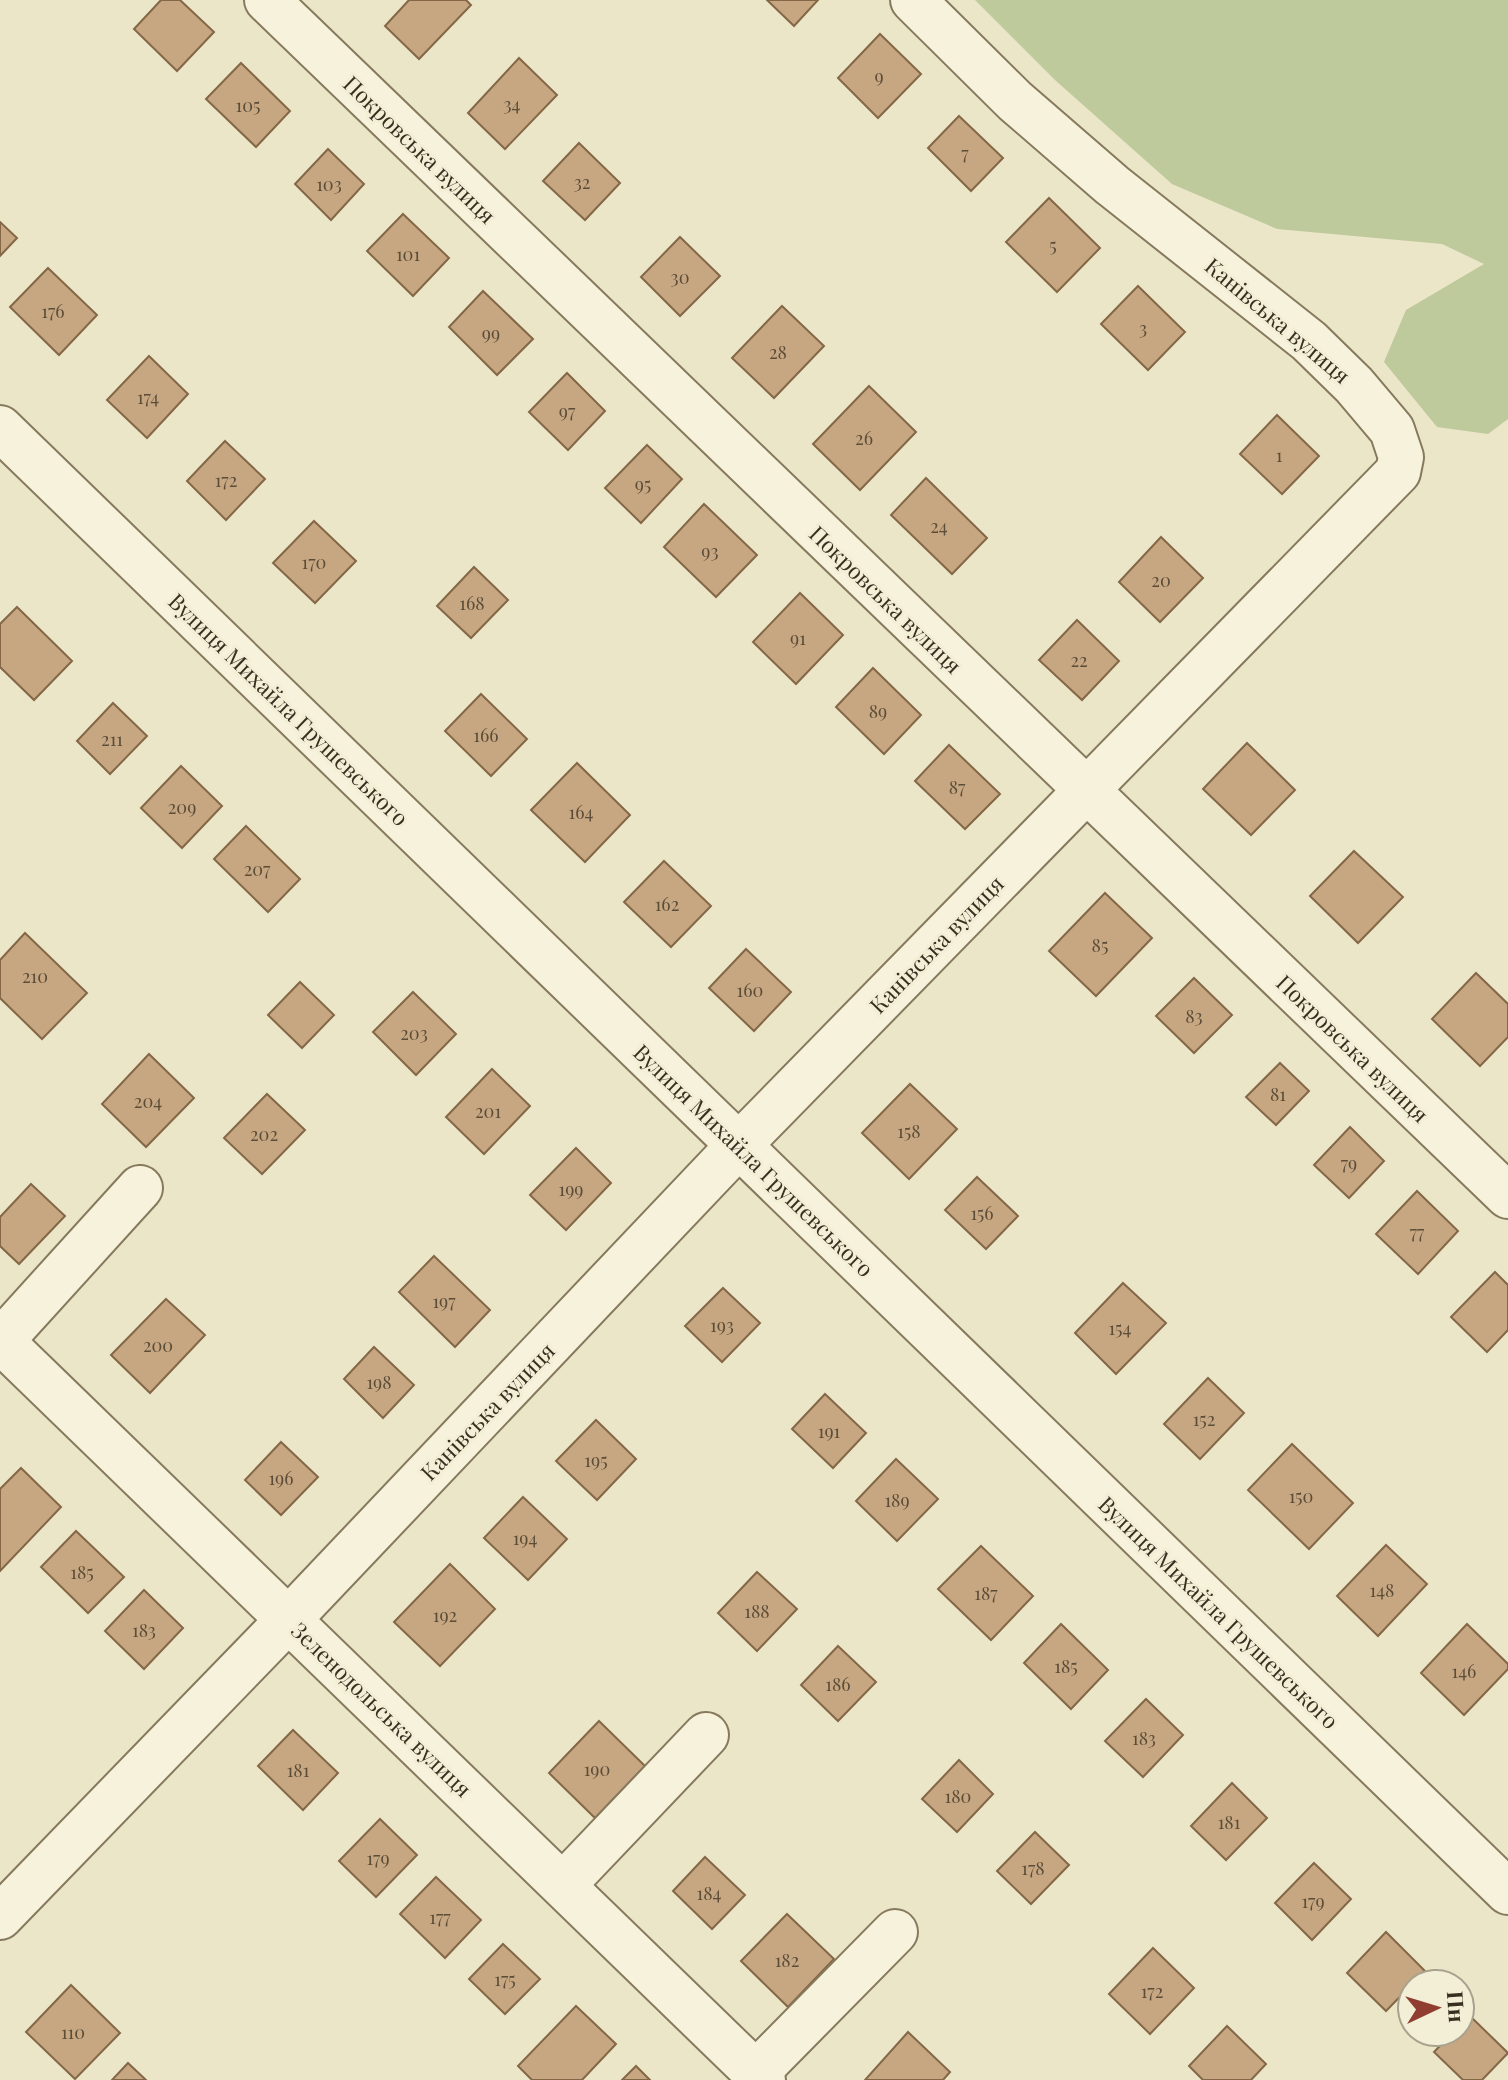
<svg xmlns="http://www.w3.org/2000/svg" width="1508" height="2080" font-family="'Playfair Display',serif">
<rect width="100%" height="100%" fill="#ebe6c8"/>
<path fill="#bec99c" d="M975,0H1508V419L1488,434L1437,427L1384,362L1406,310L1484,264L1442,244L1277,229L1172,184L1055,80Z"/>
<g fill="#c7a781" stroke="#846746" stroke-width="2">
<path d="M161,0H180L214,32L177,71L134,29Z"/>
<path d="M409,0H466L471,5L419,59L385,26Z"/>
<path d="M767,0H818L794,26Z"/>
<path d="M880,34L921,74L878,118L838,78Z"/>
<path d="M519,58L557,95L505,149L468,113Z"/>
<path d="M241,63L290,111L256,147L206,99Z"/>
<path d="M959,116L1003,158L971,191L928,148Z"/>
<path d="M579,143L620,183L585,220L543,181Z"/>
<path d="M328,149L364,184L331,220L295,184Z"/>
<path d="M1049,198L1100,248L1057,292L1006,242Z"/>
<path d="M403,214L449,258L413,296L367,251Z"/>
<path d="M0,222L17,238L0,256Z"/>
<path d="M680,237L720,276L680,316L641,277Z"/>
<path d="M48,268L97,315L59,355L10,307Z"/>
<path d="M1138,286L1185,332L1148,370L1101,324Z"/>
<path d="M483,291L533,339L497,375L449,327Z"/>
<path d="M782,306L824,346L774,398L732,358Z"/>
<path d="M149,356L188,394L147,438L107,400Z"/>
<path d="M567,373L605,411L568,450L529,412Z"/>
<path d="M869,386L916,432L860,490L813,444Z"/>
<path d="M1277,415L1319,456L1282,494L1240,454Z"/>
<path d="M225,441L265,479L226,520L187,481Z"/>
<path d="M647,445L682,479L641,523L605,488Z"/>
<path d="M926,478L987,538L952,574L891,515Z"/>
<path d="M704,504L757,555L716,597L664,547Z"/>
<path d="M314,521L356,561L315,603L273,563Z"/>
<path d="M1161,537L1203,578L1160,622L1119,582Z"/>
<path d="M474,567L508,600L471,638L437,606Z"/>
<path d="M800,593L843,635L796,684L753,642Z"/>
<path d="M17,607L72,661L34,700L0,667V624Z"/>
<path d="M1077,620L1119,661L1082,700L1039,660Z"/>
<path d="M873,668L921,715L884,754L836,707Z"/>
<path d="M481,694L527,739L491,776L445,731Z"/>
<path d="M113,703L147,736L110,774L77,741Z"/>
<path d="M1247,743L1295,790L1251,835L1203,789Z"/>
<path d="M949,745L1000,794L965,829L915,781Z"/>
<path d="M577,763L630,815L585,862L531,810Z"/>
<path d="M181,766L222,806L182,848L141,808Z"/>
<path d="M246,826L300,879L268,912L214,859Z"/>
<path d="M1354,851L1403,897L1358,943L1310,896Z"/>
<path d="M664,861L711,906L671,947L624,902Z"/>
<path d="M1105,893L1152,938L1096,996L1049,951Z"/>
<path d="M25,933L87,993L42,1039L0,998V960Z"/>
<path d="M746,949L791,992L754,1031L709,988Z"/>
<path d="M1476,973L1508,1004V1037L1480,1066L1432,1019Z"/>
<path d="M1194,978L1232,1015L1194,1053L1156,1016Z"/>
<path d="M300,982L334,1015L302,1048L268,1015Z"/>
<path d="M413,992L456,1034L416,1075L373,1032Z"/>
<path d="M149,1054L194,1098L146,1147L102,1104Z"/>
<path d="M1280,1063L1309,1091L1276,1125L1246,1097Z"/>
<path d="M492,1069L530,1106L484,1154L446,1117Z"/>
<path d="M910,1084L957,1129L909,1179L862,1133Z"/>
<path d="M267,1094L305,1130L262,1174L224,1138Z"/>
<path d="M1350,1127L1384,1161L1349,1198L1314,1165Z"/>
<path d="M576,1148L611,1183L566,1230L530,1195Z"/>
<path d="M977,1177L1018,1216L986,1249L945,1210Z"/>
<path d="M31,1184L65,1216L19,1264L0,1246V1217Z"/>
<path d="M1417,1191L1458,1231L1418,1274L1376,1234Z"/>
<path d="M434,1256L490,1310L455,1347L399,1292Z"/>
<path d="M1495,1272L1508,1285V1330L1487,1352L1451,1317Z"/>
<path d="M1123,1283L1166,1323L1116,1374L1075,1333Z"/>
<path d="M723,1288L760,1323L722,1362L685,1326Z"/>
<path d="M166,1299L205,1335L150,1393L111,1355Z"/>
<path d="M374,1347L414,1385L383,1418L344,1379Z"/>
<path d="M1208,1378L1244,1413L1200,1459L1164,1424Z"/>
<path d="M825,1394L866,1433L833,1468L792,1429Z"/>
<path d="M596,1420L636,1459L597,1500L556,1461Z"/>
<path d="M281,1442L318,1477L281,1515L245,1480Z"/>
<path d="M1292,1444L1353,1503L1309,1549L1248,1490Z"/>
<path d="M896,1459L938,1499L897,1541L856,1501Z"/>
<path d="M21,1468L61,1507L0,1571V1489Z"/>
<path d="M523,1497L567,1539L528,1580L484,1538Z"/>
<path d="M76,1531L124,1577L88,1613L41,1567Z"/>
<path d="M1386,1545L1427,1584L1378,1636L1337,1596Z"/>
<path d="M981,1546L1033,1596L991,1640L938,1589Z"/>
<path d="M450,1564L495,1609L440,1666L394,1622Z"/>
<path d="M757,1572L797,1609L757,1651L718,1613Z"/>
<path d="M144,1590L183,1628L144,1669L105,1631Z"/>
<path d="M1061,1624L1108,1670L1071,1709L1024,1663Z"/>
<path d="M1467,1624L1508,1664V1669L1464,1715L1421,1673Z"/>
<path d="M838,1646L876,1682L838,1721L801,1685Z"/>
<path d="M1146,1699L1183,1735L1143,1777L1105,1741Z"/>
<path d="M599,1721L645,1766L595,1818L549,1773Z"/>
<path d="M293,1730L338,1773L303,1810L258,1766Z"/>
<path d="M959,1760L993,1794L957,1832L922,1799Z"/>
<path d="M1232,1783L1267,1818L1226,1860L1191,1826Z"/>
<path d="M380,1819L417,1855L376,1897L339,1861Z"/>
<path d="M1035,1832L1069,1865L1031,1904L997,1871Z"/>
<path d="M705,1857L745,1895L712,1929L673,1891Z"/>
<path d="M1314,1863L1351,1899L1312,1940L1275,1903Z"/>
<path d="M436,1877L481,1920L445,1958L400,1914Z"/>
<path d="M787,1914L834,1959L788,2007L741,1961Z"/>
<path d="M1386,1932L1425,1971L1386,2011L1347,1973Z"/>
<path d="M503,1944L540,1979L505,2014L469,1979Z"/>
<path d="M1153,1948L1194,1988L1150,2034L1109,1994Z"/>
<path d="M71,1985L120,2033L75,2079L26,2032Z"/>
<path d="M576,2006L616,2044L582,2080H532L518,2066Z"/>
<path d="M1469,2015L1508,2053L1482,2080H1463L1434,2052L1453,2032H1460V2024Z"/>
<path d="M1227,2026L1266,2064L1251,2080H1203L1189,2066Z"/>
<path d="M908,2032L950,2072L943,2080H865Z"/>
<path d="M128,2063L146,2080H112Z"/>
<path d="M636,2066L650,2080H622Z"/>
</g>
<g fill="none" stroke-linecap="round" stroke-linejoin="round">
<g stroke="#86795e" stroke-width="48">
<g id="minor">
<path d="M267,0L1508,1196"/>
<path d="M0,428L1508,1892"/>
<path d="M0,1340L763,2080"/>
<path d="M1,1341L140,1188"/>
<path d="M563,1885L706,1735"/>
<path d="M0,1917L289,1619L739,1145L1398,472L1401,457L1392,430L1354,385L1309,341L1112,185L1015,101L913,0"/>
<path d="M756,2073L895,1932"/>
</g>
</g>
<use href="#minor" stroke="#f7f2db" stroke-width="44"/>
</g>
<g text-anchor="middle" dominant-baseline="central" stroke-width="6" stroke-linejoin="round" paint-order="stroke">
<g font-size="18" fill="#5c4d39">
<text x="879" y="76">9</text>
<text x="512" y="104">34</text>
<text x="248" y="105">105</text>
<text x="965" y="153">7</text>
<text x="582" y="182">32</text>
<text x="329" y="184">103</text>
<text x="1053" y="245">5</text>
<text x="408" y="254">101</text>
<text x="680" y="277">30</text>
<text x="53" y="311">176</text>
<text x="1143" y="328">3</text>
<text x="491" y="333">99</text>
<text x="778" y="352">28</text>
<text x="148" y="397">174</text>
<text x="567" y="411">97</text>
<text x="864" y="438">26</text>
<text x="1279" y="455">1</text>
<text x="226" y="480">172</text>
<text x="643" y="484">95</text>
<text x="939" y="526">24</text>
<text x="710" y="551">93</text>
<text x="314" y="562">170</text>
<text x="1161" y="580">20</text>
<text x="472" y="603">168</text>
<text x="798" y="638">91</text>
<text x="1079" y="660">22</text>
<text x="878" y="711">89</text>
<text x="486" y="735">166</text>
<text x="112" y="739">211</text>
<text x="957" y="787">87</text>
<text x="182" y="807">209</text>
<text x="581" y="812">164</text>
<text x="257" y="869">207</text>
<text x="667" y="904">162</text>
<text x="1100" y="945">85</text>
<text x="35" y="976">210</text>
<text x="750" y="990">160</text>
<text x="1194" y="1016">83</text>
<text x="414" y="1033">203</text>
<text x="1278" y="1094">81</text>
<text x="148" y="1101">204</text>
<text x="488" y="1111">201</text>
<text x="909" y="1131">158</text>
<text x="264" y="1134">202</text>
<text x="1349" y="1163">79</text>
<text x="571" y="1189">199</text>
<text x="982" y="1213">156</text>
<text x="1417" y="1232">77</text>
<text x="444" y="1301">197</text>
<text x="722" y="1325">193</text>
<text x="1120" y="1328">154</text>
<text x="158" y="1345">200</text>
<text x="379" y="1382">198</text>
<text x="1204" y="1419">152</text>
<text x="829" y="1431">191</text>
<text x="596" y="1460">195</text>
<text x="281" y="1478">196</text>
<text x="1301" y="1496">150</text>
<text x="897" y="1500">189</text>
<text x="525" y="1538">194</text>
<text x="82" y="1572">185</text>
<text x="1382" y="1590">148</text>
<text x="986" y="1593">187</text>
<text x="757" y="1611">188</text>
<text x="445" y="1615">192</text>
<text x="144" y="1630">183</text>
<text x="1066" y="1666">185</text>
<text x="1464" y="1671">146</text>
<text x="838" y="1684">186</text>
<text x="1144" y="1738">183</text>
<text x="597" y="1769">190</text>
<text x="298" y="1770">181</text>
<text x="958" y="1796">180</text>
<text x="1229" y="1822">181</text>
<text x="378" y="1858">179</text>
<text x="1033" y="1868">178</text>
<text x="709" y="1893">184</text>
<text x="1313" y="1901">179</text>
<text x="440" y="1917">177</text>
<text x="787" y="1960">182</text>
<text x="505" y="1979">175</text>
<text x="1152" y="1991">172</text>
<text x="73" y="2032">110</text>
</g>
<g font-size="22" fill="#382f21" stroke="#f3efd7">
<text transform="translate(420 149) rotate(44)">Покровська вулиця</text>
<text transform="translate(1278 320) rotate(40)">Канівська вулиця</text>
<text transform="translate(886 599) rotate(44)">Покровська вулиця</text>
<text transform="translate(289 709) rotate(44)">Вулиця Михайла Грушевського</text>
<text transform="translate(936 944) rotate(-46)">Канівська вулиця</text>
<text transform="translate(1353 1048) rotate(44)">Покровська вулиця</text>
<text transform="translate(754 1160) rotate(44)">Вулиця Михайла Грушевського</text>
<text transform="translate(487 1411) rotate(-46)">Канівська вулиця</text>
<text transform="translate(1219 1612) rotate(44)">Вулиця Михайла Грушевського</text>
<text transform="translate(382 1709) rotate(44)">Зеленодольська вулиця</text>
</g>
</g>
<g transform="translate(1436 2008) rotate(86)"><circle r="38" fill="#f3efd7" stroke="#a8a28e" stroke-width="2"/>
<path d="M0-6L14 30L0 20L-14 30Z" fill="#913e32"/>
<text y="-12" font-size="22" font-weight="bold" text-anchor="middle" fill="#382f21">Пн</text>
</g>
</svg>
